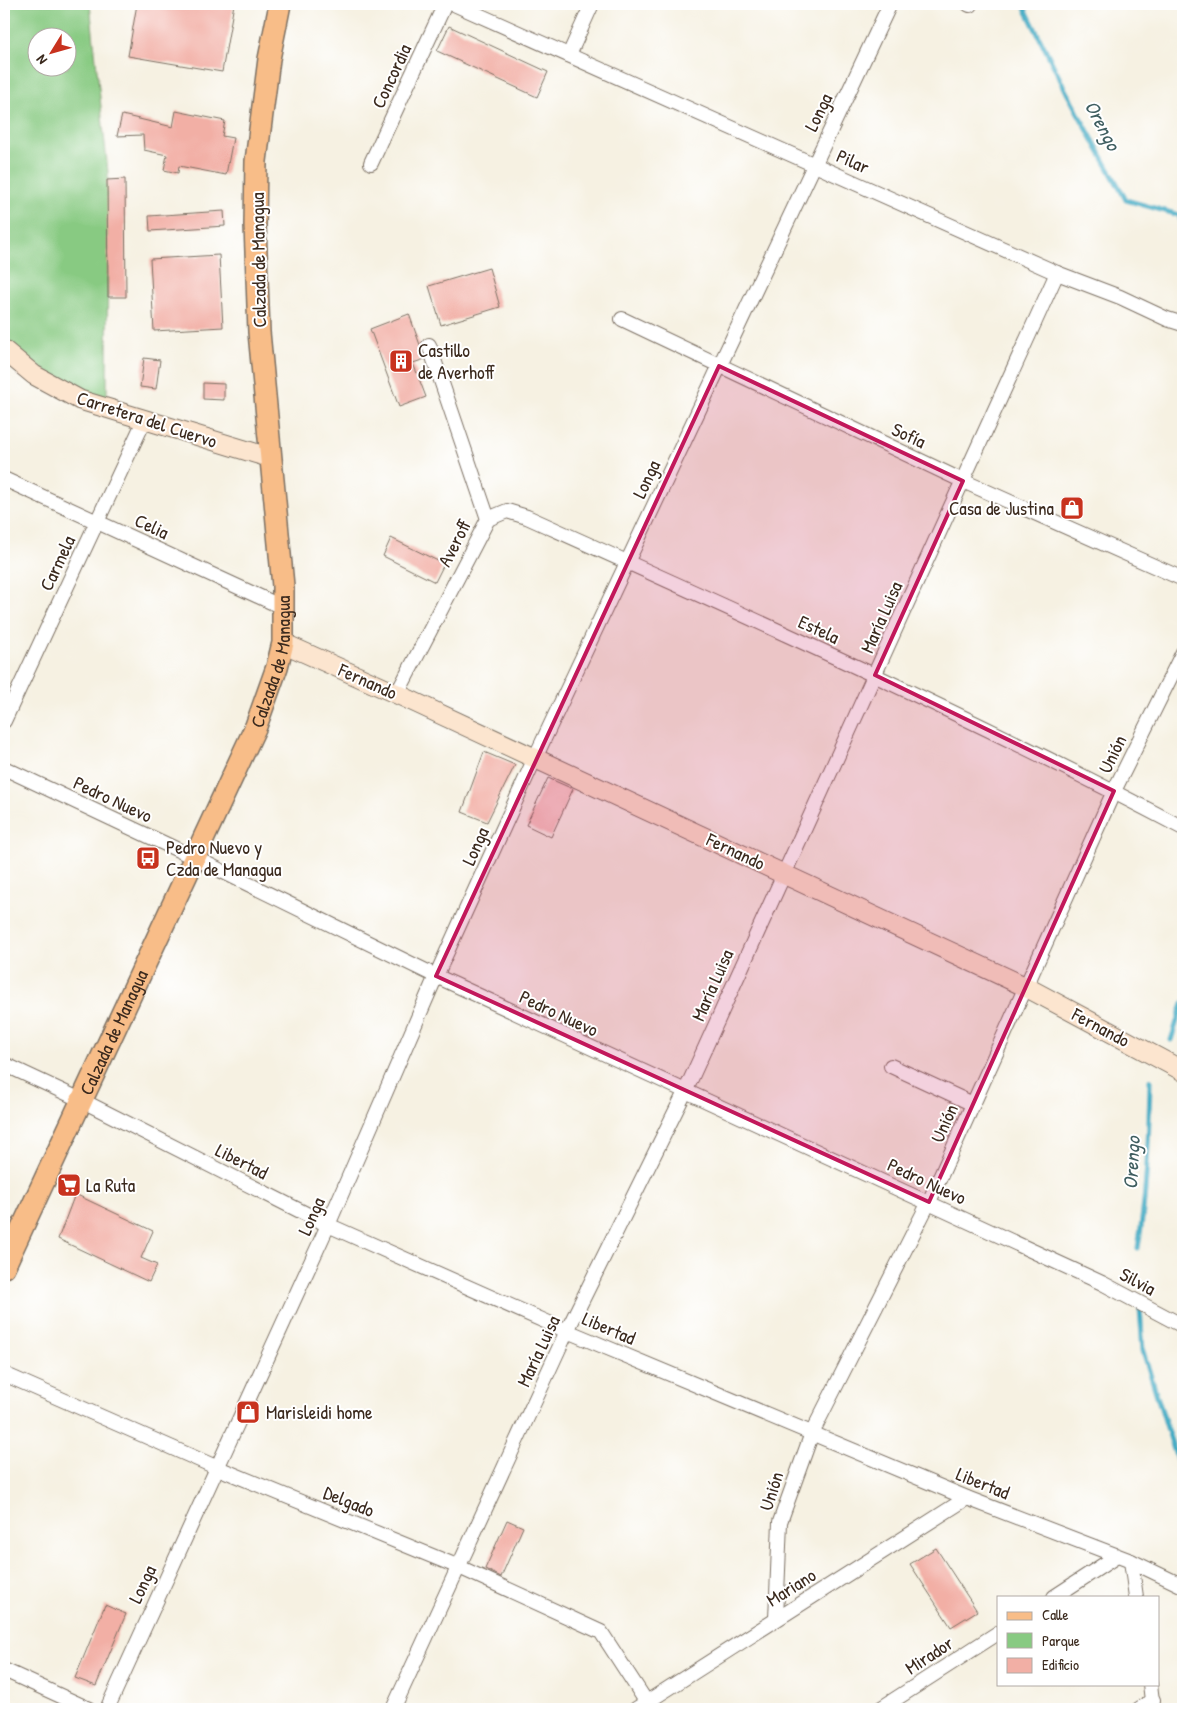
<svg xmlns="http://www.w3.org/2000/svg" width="1187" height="1713" font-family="'Patrick Hand',sans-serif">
<rect width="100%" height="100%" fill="#fff"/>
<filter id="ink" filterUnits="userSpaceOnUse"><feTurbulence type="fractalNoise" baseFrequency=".02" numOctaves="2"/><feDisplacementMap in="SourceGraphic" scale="10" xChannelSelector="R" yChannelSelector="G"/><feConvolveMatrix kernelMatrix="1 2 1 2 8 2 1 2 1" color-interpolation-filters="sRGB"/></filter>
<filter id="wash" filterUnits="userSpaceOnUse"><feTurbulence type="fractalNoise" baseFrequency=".0096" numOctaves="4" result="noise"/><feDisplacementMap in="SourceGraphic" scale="20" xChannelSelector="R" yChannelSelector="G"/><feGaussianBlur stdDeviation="1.12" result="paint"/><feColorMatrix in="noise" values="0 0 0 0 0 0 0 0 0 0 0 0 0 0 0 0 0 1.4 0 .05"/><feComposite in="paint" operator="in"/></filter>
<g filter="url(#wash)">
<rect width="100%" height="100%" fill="#f6f1e2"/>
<path fill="#88ca82" stroke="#627a50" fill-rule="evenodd" d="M4,4H90L108,172L107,400L58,382L4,340ZM38,38H68V68H38Z"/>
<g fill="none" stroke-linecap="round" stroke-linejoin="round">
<g stroke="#45acc4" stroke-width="5">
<path d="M1023,4L1067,93L1126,200L1179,215L1183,227"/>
<path d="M1171,1040L1183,1003"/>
<path d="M1138,1248C1147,1192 1149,1136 1150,1080"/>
<path d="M1140,1308L1143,1351L1183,1479"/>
</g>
</g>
<g id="blocks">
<g fill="#f2afa5">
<path d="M137,4H234L222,72L128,56Z"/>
<path d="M449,26L548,72L537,97L437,51Z"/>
<path d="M176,111L225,121L222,136L233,138L226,175L179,166L178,173L164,170L167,155L144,150L143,135L117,136L122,115L173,127Z"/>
<path d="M125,179L126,297H108L107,180Z"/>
<path d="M224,211L225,226L150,231L149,216Z"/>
<path d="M219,255L223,327L154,331L150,259Z"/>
<path d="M489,268L500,307L441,325L429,286Z"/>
<path d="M409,314L425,359L413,363L426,397L399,407L370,329Z"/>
<path d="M144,358L160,360L156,389L140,387Z"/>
<path d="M203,383L224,384V400L203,399Z"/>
<path d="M391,538L444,564L435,582L383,556Z"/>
<path d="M484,752L515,765L487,822L462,812Z"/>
<path d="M548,778L573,789L551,837L526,825Z"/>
<path d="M75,1194L153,1231L141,1258L157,1265L149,1282L58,1239Z"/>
<path d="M507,1520L523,1527L501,1577L485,1569Z"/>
<path d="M936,1548L977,1611L951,1627L910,1564Z"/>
<path d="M105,1605L126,1614L96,1686L75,1678Z"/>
</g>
</g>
</g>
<g filter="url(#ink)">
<use href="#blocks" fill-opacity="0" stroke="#7c7063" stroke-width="1"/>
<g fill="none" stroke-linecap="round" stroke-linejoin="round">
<g stroke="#7c7063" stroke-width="16">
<g id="street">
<path d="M454,4L1057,273L1120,297L1167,319L1183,324"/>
<path d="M968,4L970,5"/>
<path d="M569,55L592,4"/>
<path d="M371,163L445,4"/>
<path d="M622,319L963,481L1183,579"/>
<path d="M4,479L284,608"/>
<path d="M488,519L507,511L527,517C747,616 969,715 1183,828"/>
<path d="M397,694L488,519L429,345"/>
<path d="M4,721L144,421"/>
<path d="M4,768L193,857L436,976L1102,1283L1183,1326"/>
<path d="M4,1064L81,1100L328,1225L567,1331L967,1498L1131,1561L1183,1586"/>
<path d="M891,1066L973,1104"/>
<path d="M4,1374L218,1468L459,1567L601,1632L651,1709"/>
<path d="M1131,1561L1136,1597"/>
<path d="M1054,1597L1117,1556"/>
<path d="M776,1619L780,1522L812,1433L929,1202L1114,791L1183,652"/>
<path d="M4,1670L89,1709"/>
<path d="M1150,1684L1153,1709"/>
<path d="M107,1709L328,1225L436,976L535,758L890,4"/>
<path d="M393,1709L567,1331L685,1092L1057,273"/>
<path d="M636,1709L967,1498"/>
<path d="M880,1709L998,1633"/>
<path d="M1139,1709L1153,1700"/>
</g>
</g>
<g stroke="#7c7063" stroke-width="21">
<g id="secondary">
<path d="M4,350L34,375L80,400L271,458"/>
<path d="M283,643L397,694L1026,987L1183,1071"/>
</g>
</g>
<g stroke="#7c7063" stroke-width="24">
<g id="primary">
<path id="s1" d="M4,1267L256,726L277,667L283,643V586L259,332L255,225L256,161L269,59L280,4"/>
</g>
</g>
<use href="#street" stroke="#fff" stroke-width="14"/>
<use href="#secondary" stroke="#fce5cf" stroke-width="19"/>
<use href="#primary" stroke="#f8bd88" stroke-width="21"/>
</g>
</g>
<path fill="#c2185b" fill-opacity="0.2" stroke="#c2185b" stroke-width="4" stroke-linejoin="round" d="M719,366L963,481L875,675L1114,791L929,1202L436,976Z"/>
<defs>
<g id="building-square" transform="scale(1.25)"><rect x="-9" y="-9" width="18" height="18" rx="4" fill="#c8321e" stroke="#fff"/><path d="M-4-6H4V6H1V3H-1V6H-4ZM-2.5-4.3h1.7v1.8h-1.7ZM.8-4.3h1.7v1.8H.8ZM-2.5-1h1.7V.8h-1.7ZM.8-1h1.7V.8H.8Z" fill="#fff"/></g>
<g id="shop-square" transform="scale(1.25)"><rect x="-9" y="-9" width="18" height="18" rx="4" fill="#c8321e" stroke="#fff"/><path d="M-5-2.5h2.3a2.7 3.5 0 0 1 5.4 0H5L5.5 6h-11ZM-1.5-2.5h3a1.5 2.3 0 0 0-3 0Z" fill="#fff"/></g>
<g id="bus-square" transform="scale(1.25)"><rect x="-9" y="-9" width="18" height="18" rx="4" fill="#c8321e" stroke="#fff"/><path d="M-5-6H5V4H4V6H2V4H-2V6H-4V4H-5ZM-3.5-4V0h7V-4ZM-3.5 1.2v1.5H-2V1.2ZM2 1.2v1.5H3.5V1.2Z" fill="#fff"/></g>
<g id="supermarket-square" transform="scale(1.25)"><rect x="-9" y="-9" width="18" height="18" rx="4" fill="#c8321e" stroke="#fff"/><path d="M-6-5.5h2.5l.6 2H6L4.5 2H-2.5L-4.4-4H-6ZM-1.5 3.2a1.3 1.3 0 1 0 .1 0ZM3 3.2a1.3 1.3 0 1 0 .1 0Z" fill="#fff"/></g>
</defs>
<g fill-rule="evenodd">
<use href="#building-square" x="401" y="361"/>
<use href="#shop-square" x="1072" y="508"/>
<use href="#bus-square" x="148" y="858"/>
<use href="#supermarket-square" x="69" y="1185"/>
<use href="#shop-square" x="248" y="1412"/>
</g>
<g text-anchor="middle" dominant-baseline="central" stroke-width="4" stroke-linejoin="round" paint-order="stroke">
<g font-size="19" fill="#3b2a1e" stroke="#fff">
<text transform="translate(391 76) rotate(-65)">Concordia</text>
<text transform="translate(818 112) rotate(-64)">Longa</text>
<text transform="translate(853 161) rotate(24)">Pilar</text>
<text transform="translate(258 260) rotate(-91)">Calzada de Managua</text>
<text transform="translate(147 419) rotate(18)">Carretera del Cuervo</text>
<text transform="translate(909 435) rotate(25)">Sofía</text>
<text transform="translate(646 479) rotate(-65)">Longa</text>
<text transform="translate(152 526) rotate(25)">Celia</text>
<text transform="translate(454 543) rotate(-63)">Averoff</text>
<text transform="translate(57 563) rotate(-65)">Carmela</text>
<text transform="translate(881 617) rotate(-66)">María Luisa</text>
<text transform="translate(819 629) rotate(25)">Estela</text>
<text stroke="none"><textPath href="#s1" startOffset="664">Calzada de Managua</textPath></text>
<text transform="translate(368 681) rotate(24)">Fernando</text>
<text transform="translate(1112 754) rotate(-64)">Unión</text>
<text transform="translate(113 799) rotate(25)">Pedro Nuevo</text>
<text transform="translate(475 846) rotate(-66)">Longa</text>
<text transform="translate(736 851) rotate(25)">Fernando</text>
<text transform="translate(712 985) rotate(-66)">María Luisa</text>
<text transform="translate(559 1013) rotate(25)">Pedro Nuevo</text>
<text transform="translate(1101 1027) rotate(28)">Fernando</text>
<text stroke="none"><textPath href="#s1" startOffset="259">Calzada de Managua</textPath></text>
<text transform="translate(944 1123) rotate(-66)">Unión</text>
<text transform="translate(242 1161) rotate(27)">Libertad</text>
<text transform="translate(927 1181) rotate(25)">Pedro Nuevo</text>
<text transform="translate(311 1216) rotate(-66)">Longa</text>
<text transform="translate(1138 1281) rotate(28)">Silvia</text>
<text transform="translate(609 1328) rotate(23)">Libertad</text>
<text transform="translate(538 1351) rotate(-65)">María Luisa</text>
<text transform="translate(983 1483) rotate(22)">Libertad</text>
<text transform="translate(771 1491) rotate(-72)">Unión</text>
<text transform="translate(349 1501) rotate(22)">Delgado</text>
<text transform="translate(142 1584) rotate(-65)">Longa</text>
<text transform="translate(791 1587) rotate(-32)">Mariano</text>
<text transform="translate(929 1655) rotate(-33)">Mirador</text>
</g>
<g font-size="19" fill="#3b2a1e" stroke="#fff" text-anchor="start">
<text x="418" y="350">Castillo<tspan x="418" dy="22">de Averhoff</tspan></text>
<text x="1054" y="508" text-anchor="end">Casa de Justina</text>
<text x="166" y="847">Pedro Nuevo y<tspan x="166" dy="22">Czda de Managua</tspan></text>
<text x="86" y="1185">La Ruta</text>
<text x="266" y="1412">Marisleidi home</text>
</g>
<g font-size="20" font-style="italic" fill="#3f5e60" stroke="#fff">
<text transform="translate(1103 125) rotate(62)">Orengo</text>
<text transform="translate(1131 1163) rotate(-87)">Orengo</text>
</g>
</g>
<rect width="1187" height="1713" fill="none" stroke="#fff" stroke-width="20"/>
<rect x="997" y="1596" width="162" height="90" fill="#ffffff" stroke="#b1aaa5"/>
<rect x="1007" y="1612" width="25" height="8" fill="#f8bd88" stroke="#b1aaa5"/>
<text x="1042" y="1620" font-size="15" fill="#3b2a1e">Calle</text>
<rect x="1007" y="1633" width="25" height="15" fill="#88ca82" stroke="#b1aaa5"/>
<text x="1042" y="1646" font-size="15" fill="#3b2a1e">Parque</text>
<rect x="1007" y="1658" width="25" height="15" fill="#f2afa5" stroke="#b1aaa5"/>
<text x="1042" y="1670" font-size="15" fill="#3b2a1e">Edificio</text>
<g transform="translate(52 52) rotate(233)"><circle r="24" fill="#ffffff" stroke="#b1aaa5"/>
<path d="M0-4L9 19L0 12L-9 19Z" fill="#c8321e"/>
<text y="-8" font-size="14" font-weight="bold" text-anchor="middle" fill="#3b2a1e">N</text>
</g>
</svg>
